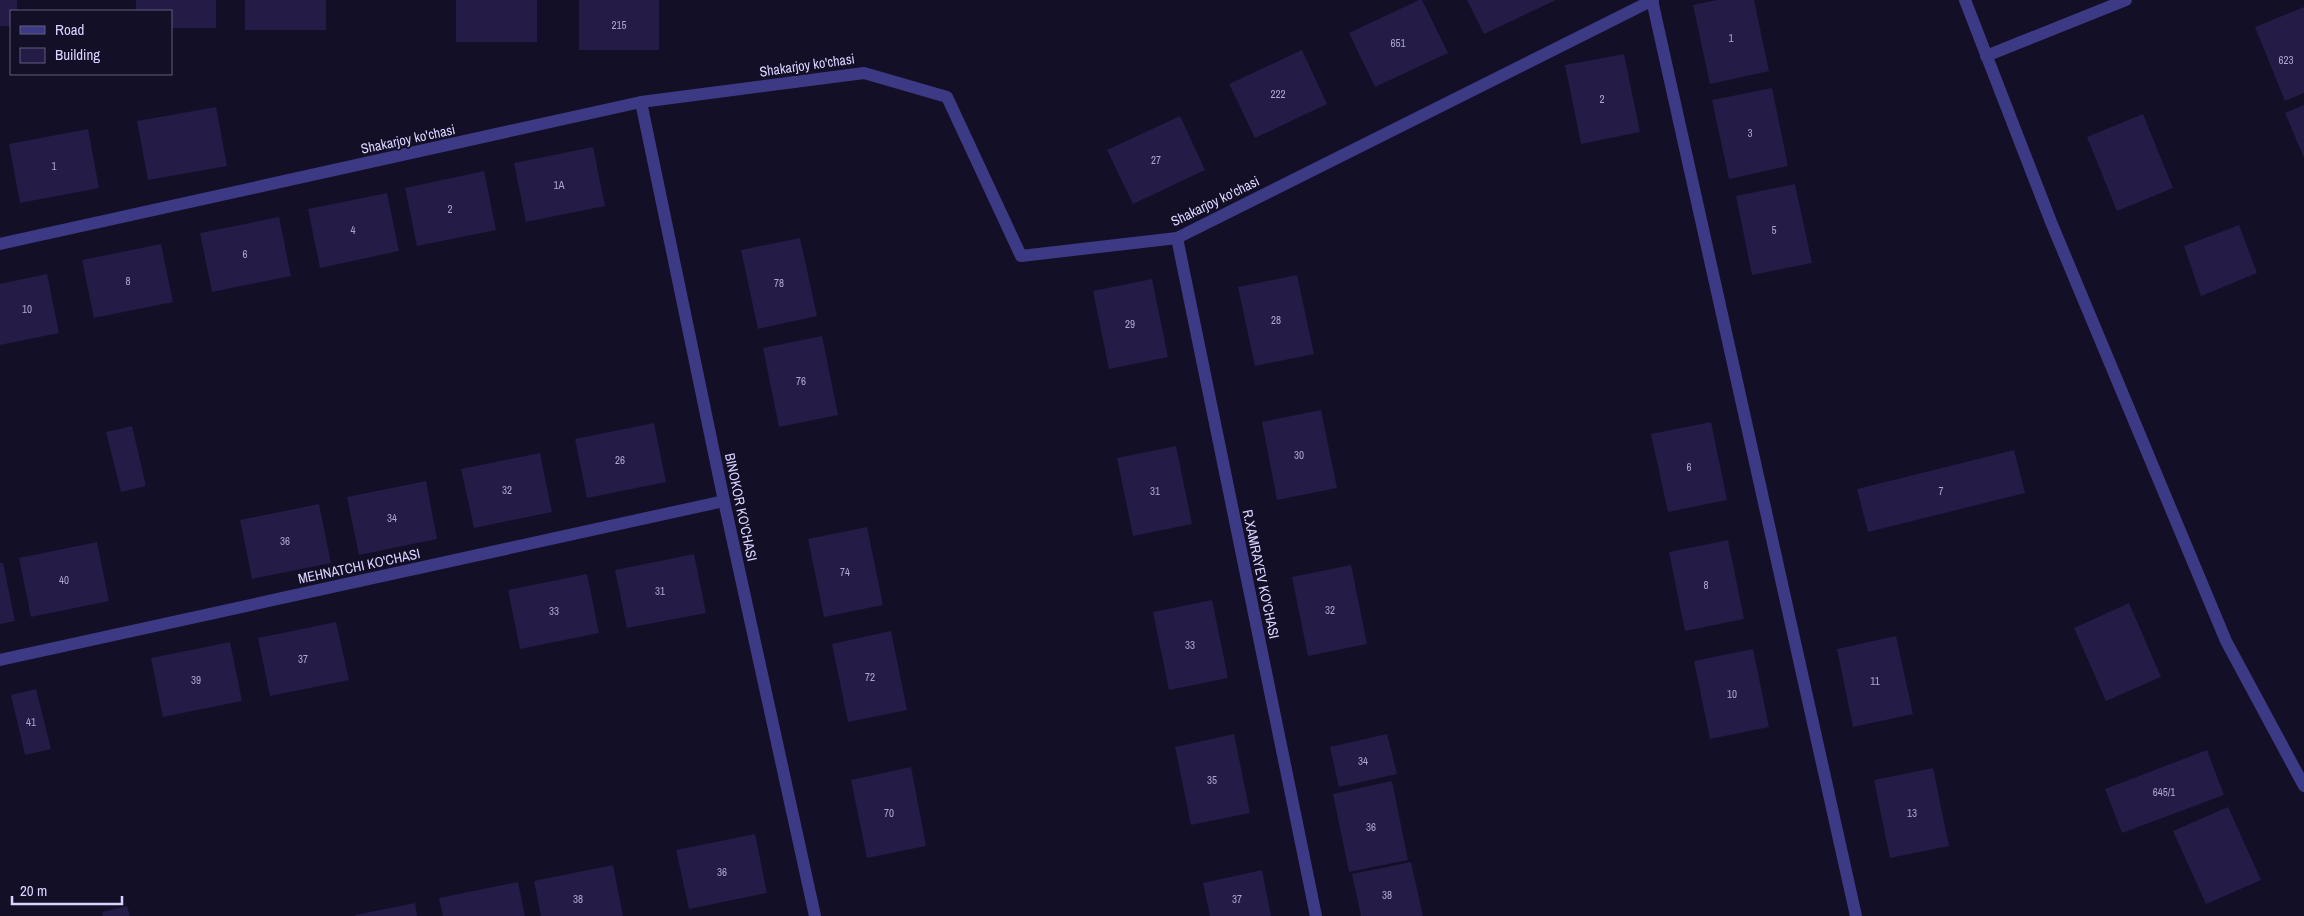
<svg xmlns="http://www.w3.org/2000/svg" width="2304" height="916" font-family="'Archivo Narrow',sans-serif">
<rect width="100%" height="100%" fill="#130f26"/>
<g fill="#241b47">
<path d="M0,0H17V11H11V26H0Z"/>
<path d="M136,0H216V28H171V11H136Z"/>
<rect x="245" y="0" width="81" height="30"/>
<rect x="456" y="0" width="81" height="42"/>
<rect x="579" y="0" width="80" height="50"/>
<path d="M1419,0H1422L1448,53L1375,87L1349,33Z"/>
<path d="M1467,0H1556L1484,34Z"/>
<path d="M1717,0H1754L1769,71L1710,84L1693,5Z"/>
<path d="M2304,7V93L2285,101L2255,27Z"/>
<path d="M1302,50L1327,104L1255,138L1229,84Z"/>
<path d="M1624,54L1640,132L1581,144L1565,65Z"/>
<path d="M1772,88L1788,166L1729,179L1712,100Z"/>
<path d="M2304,105V158L2285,113Z"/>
<path d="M216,107L227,166L148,180L137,121Z"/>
<path d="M2143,114L2173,188L2117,211L2087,137Z"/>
<path d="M1180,116L1205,170L1133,204L1107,150Z"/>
<path d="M88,129L99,188L20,203L9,144Z"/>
<path d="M593,147L605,206L526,222L514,163Z"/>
<path d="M484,171L496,230L417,246L405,188Z"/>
<path d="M1795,184L1812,263L1752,275L1736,196Z"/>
<path d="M387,193L399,251L320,268L308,209Z"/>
<path d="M279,217L291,276L212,292L200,233Z"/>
<path d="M2239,225L2257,273L2201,296L2184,246Z"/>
<path d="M800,238L817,316L758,329L741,250Z"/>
<path d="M161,244L173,302L94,318L82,260Z"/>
<path d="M47,274L59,333L0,345V284Z"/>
<path d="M1297,275L1314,354L1255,366L1238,287Z"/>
<path d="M1152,279L1168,357L1109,369L1093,291Z"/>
<path d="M822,336L838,415L779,427L763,348Z"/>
<path d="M1321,410L1337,488L1277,500L1262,422Z"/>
<path d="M1711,422L1727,500L1668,512L1651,434Z"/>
<path d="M654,423L666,482L587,498L575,439Z"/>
<path d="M132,426L146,486L121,492L106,432Z"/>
<path d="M1176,446L1192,524L1133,536L1117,458Z"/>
<path d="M2014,450L2025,493L1868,532L1857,489Z"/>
<path d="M540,453L552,512L474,528L461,469Z"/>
<path d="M426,481L437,539L359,555L347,497Z"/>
<path d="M319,504L331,563L252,579L240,520Z"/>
<path d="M867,527L883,605L824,617L808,539Z"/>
<path d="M1728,540L1744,619L1685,631L1669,552Z"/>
<path d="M97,542L109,601L31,617L19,558Z"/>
<path d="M694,554L706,613L627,628L615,570Z"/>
<path d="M0,563H3L15,621L0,624Z"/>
<path d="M1351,565L1367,644L1308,656L1292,577Z"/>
<path d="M587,574L599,633L520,649L508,590Z"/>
<path d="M1212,600L1228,678L1169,690L1153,612Z"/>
<path d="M2129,603L2161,677L2106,701L2074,628Z"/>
<path d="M336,622L349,680L270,696L258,638Z"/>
<path d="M891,631L907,710L848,722L832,644Z"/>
<path d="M1896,636L1913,714L1853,727L1837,649Z"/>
<path d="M230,642L242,701L163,717L151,658Z"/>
<path d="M1753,649L1769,727L1710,739L1694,661Z"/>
<path d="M36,689L51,749L25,755L11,695Z"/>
<path d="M1234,734L1250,813L1191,825L1175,747Z"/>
<path d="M1387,734L1397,774L1339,787L1330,747Z"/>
<path d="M2207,750L2224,795L2122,833L2105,789Z"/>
<path d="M911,767L926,846L867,858L851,780Z"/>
<path d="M1933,768L1949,846L1890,858L1874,780Z"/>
<path d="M1392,781L1408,860L1349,872L1333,794Z"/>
<path d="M2228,807L2261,880L2206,904L2173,831Z"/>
<path d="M755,834L767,893L689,909L676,850Z"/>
<path d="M1411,862L1423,916H1361L1352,874Z"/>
<path d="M613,865L623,916H541L534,881Z"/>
<path d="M1262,870L1271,916H1210L1203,883Z"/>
<path d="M518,882L525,916H443L439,898Z"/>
<path d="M415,903L417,916H355V915Z"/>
<path d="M127,906L130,916H103L102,912Z"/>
</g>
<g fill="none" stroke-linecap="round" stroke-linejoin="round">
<g stroke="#3d3a85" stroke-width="12">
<path d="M1652,0L1856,916"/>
<path d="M1986,56L2126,0"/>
<path d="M641,102L724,501L815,916"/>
<path d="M1177,238L1316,916"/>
<path d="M0,244L641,102L864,73L947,97L1021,256L1177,238L1653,0"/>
<path d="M0,660L724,501"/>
</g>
<path stroke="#3d3a85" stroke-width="12" d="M1965,0L2051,222L2226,641L2304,786"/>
</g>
<g text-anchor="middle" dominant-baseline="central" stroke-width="4" stroke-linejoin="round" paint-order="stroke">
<g font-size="11" fill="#aca6d1">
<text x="619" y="25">215</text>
<text x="1731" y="38">1</text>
<text x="1398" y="43">651</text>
<text x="2286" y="60">623</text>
<text x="1278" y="94">222</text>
<text x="1602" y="99">2</text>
<text x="1750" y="133">3</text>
<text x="1156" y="160">27</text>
<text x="54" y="166">1</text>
<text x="559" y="185">1A</text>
<text x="450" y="209">2</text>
<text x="353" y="230">4</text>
<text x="1774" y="230">5</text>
<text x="245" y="254">6</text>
<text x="128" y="281">8</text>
<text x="779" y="283">78</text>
<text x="27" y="309">10</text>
<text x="1276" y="320">28</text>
<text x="1130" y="324">29</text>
<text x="801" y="381">76</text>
<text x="1299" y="455">30</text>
<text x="620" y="460">26</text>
<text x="1689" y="467">6</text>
<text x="507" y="490">32</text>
<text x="1155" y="491">31</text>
<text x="1941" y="491">7</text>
<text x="392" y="518">34</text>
<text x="285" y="541">36</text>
<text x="845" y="572">74</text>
<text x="64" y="580">40</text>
<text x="1706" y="585">8</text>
<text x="660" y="591">31</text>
<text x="1330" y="610">32</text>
<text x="554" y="611">33</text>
<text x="1190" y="645">33</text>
<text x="303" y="659">37</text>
<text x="870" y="677">72</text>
<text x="196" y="680">39</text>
<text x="1875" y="681">11</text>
<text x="1732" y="694">10</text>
<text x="31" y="722">41</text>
<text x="1363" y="761">34</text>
<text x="1212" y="780">35</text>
<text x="2164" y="792">645/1</text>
<text x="889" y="813">70</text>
<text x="1912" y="813">13</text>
<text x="1371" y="827">36</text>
<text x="722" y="872">36</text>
<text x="1387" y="895">38</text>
<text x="578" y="899">38</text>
<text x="1237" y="899">37</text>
</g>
<g font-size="14" fill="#d9d4ff" stroke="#130f26">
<text transform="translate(807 65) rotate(-8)">Shakarjoy ko'chasi</text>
<text transform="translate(408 139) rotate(-12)">Shakarjoy ko'chasi</text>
<text transform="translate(1215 201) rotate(-26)">Shakarjoy ko'chasi</text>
<text transform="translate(741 507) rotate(78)">BINOKOR KO'CHASI</text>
<text transform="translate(359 566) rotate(-12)">MEHNATCHI KO'CHASI</text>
<text transform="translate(1261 574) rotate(78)">R.XAMRAYEV KO'CHASI</text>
</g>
</g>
<rect x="10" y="10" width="162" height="65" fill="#130f26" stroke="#625e7d"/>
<rect x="20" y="26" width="25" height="8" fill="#3d3a85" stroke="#625e7d"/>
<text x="55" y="35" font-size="15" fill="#d9d4ff">Road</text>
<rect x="20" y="48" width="25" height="15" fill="#241b47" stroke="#625e7d"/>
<text x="55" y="60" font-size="15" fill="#d9d4ff">Building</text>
<path d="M12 896v8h110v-8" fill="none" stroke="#d9d4ff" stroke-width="2.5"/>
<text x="20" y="896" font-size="15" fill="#d9d4ff" stroke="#130f26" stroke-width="4" paint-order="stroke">20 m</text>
</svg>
